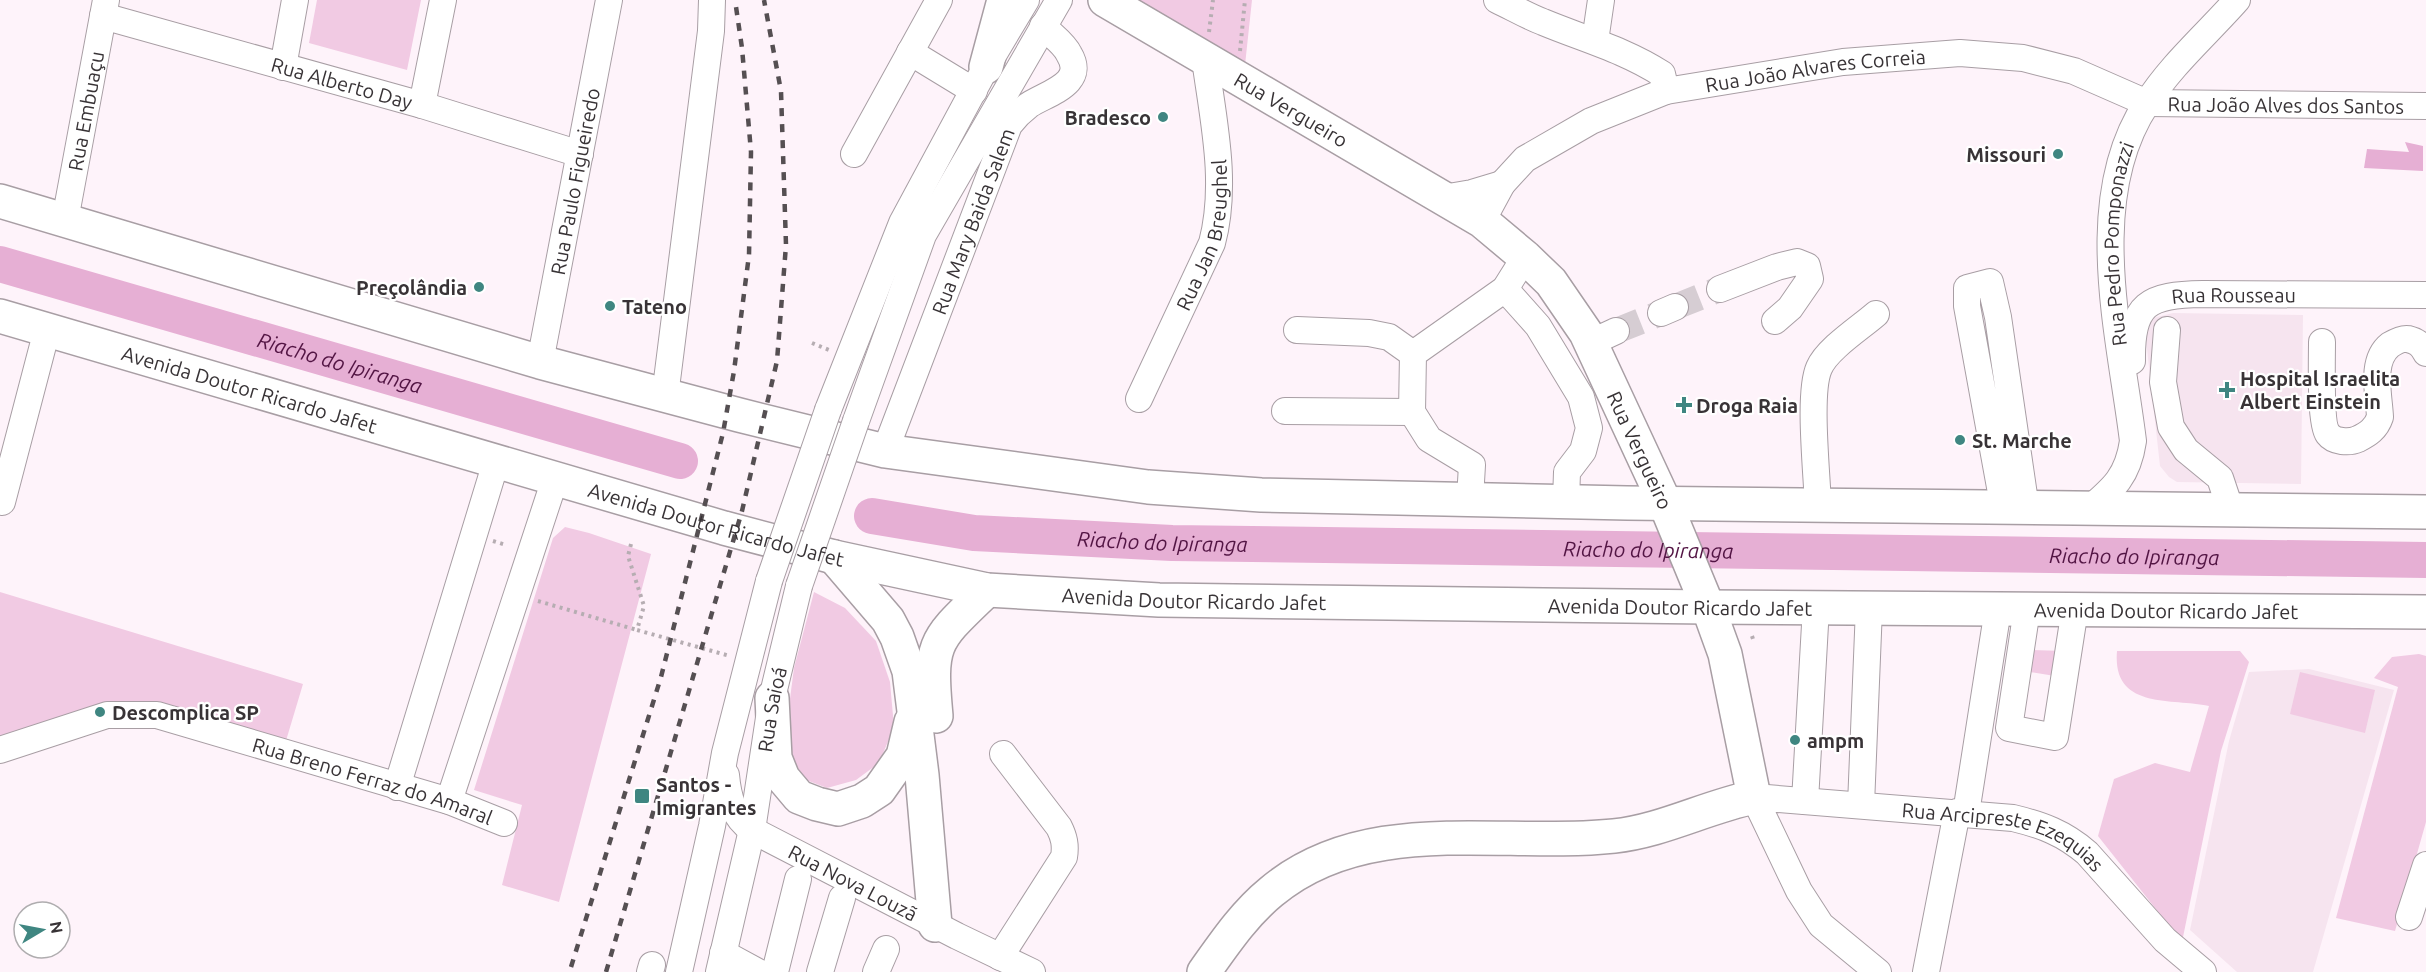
<svg xmlns="http://www.w3.org/2000/svg" width="2426" height="972" font-family="Ubuntu,sans-serif">
<rect width="100%" height="100%" fill="#fef3fa"/>
<g fill="#f6e4ef">
<path d="M2173,313L2303,315L2301,484L2177,482L2169,477L2160,466L2145,331L2149,319Z"/>
<path d="M2309,669L2394,690L2313,972H2237L2190,930L2229,741L2249,672Z"/>
</g>
<g fill="#f1cae3">
<path d="M317,0H421L407,70L309,43Z"/>
<path d="M1136,0H1252L1245,65Z"/>
<path d="M565,527L589,533L651,554L559,902L502,885L522,805L474,790L553,538Z"/>
<path d="M0,592L303,684L285,744L157,705L124,701L89,709L0,739Z"/>
<path d="M814,592L845,608L876,641L890,682L894,727L879,763L856,780L827,788L801,778L788,759V714L794,668Z"/>
<path d="M2031,650L2064,651L2061,677L2030,672Z"/>
<path d="M2117,651H2240L2249,662L2221,751L2182,942L2098,836L2114,779L2155,763L2190,772L2209,706C2170,698 2112,710 2117,651Z"/>
<path d="M2419,654L2426,656V822L2395,931L2336,918L2398,687L2374,678L2392,657Z"/>
<path d="M2300,672L2375,690L2365,733L2290,714Z"/>
</g>
<path fill="#e6afd4" d="M2405,142L2423,146V171L2364,168L2367,149L2409,152Z"/>
<g fill="none" stroke-linecap="round" stroke-linejoin="round">
<g stroke="#e6afd4" stroke-width="36">
<path id="s1" d="M0,264L680,461"/>
<path id="s2" d="M872,516L974,533L1172,543L2426,560"/>
</g>
<g stroke="#d6cdd3" stroke-width="26" stroke-dasharray="26 13" stroke-linecap="butt">
<path d="M1675,307L1720,289"/>
<path d="M1616,331L1661,313"/>
</g>
<g stroke="#a89ea4" stroke-width="28">
<g id="minor">
<path d="M1497,0C1512,7 1527,16 1543,22C1584,39 1625,50 1662,74L1666,91"/>
<path id="s3" d="M103,16L422,105L580,154"/>
<path d="M1595,41L1601,0"/>
<path d="M910,52L974,91"/>
<path d="M283,67L295,0"/>
<path d="M422,105L443,0"/>
<path d="M854,154L939,0"/>
<path d="M1443,198L1472,193L1502,184"/>
<path id="s4" d="M65,220L106,0"/>
<path id="s5" d="M1482,221L1502,184L1525,159L1591,121L1666,91L1843,62L1960,53L2023,58L2074,71L2147,103L2426,106"/>
<path d="M1505,289L1538,326L1581,397L1589,428L1583,451L1567,472L1566,501"/>
<path d="M1720,289L1777,267L1797,262L1807,266L1810,279L1790,308L1775,321"/>
<path d="M1661,313L1675,307"/>
<path d="M1297,330L1369,333L1389,337L1413,354"/>
<path d="M2167,330L2163,382L2171,427L2186,450L2220,478L2231,511"/>
<path d="M2322,342C2322,358 2320,424 2328,434C2334,442 2349,443 2358,439C2368,434 2376,429 2380,417C2379,395 2370,361 2390,345C2395,342 2402,338 2408,339C2417,341 2422,345 2426,353"/>
<path d="M1590,343L1616,331"/>
<path id="s6" d="M2132,361C2131,303 2148,295 2203,294L2426,295"/>
<path id="s7" d="M540,362L609,0"/>
<path d="M665,396L711,31L712,0"/>
<path id="s8" d="M1139,399L1212,243C1228,183 1213,119 1205,59"/>
<path d="M828,410L902,223L986,67L1026,0"/>
<path d="M1285,411L1412,412"/>
<path d="M856,421L923,235L1059,0"/>
<path id="s9" d="M885,451L1009,125C1015,117 1021,111 1029,105C1047,93 1087,84 1069,54C1064,43 1051,35 1043,26"/>
<path d="M1470,499L1472,465L1429,439L1412,412L1413,354L1505,289L1525,257"/>
<path d="M2,502L47,330"/>
<path d="M1818,506C1817,474 1808,393 1819,368C1827,349 1860,328 1876,314"/>
<path d="M2004,509L1967,306V288L1990,282L1998,317L2026,509"/>
<path id="s10" d="M2088,510C2114,488 2128,476 2133,441C2120,335 2083,199 2147,103C2171,65 2207,34 2237,0"/>
<path d="M2027,609L2009,728L2055,737L2075,609"/>
<path id="s11" d="M0,750L107,715H157L449,801L504,823"/>
<path id="s12" d="M726,775C728,797 733,817 752,830L957,936L1032,972"/>
<path d="M397,787L496,462"/>
<path d="M449,801L555,479"/>
<path d="M1805,801L1816,607"/>
<path d="M1861,805L1869,608"/>
<path d="M1966,813L1998,609"/>
<path d="M2409,917L2426,865"/>
<path d="M723,953L758,972"/>
<path d="M1000,957L1064,857C1066,845 1064,837 1059,827L1003,754"/>
<path d="M650,972L652,965"/>
<path d="M679,972L712,826L725,753L769,581"/>
<path id="s13" d="M719,972L752,830L772,698L799,586"/>
<path d="M775,972L798,879"/>
<path d="M820,972L842,898"/>
<path d="M876,972L886,949"/>
<path id="s14" d="M1878,972L1821,925L1799,891L1754,797L2013,818C2042,825 2064,833 2087,853L2165,940L2203,972"/>
<path d="M1926,972L1957,812"/>
</g>
</g>
<g stroke="#a89ea4" stroke-width="36">
<g id="major">
<path id="s15" d="M1105,0L1482,221L1525,257L1551,282L1586,333L1665,503L1708,607L1725,654L1754,797C1706,807 1662,831 1614,836C1501,848 1366,812 1271,892C1244,914 1224,944 1204,972"/>
<path d="M986,67L1004,0"/>
<path d="M0,201L540,362L739,415L885,451L1148,487L1261,495L1627,503L2426,512"/>
<path id="s16" d="M0,316L724,528L834,557L987,590L1159,600L1708,607L2426,612"/>
<path d="M834,557L888,620L897,637L909,671L922,775L935,925"/>
<path d="M772,698L775,758L783,778L799,797L817,804L838,809L862,801L879,790L903,756L911,722"/>
<path d="M936,716C929,641 934,641 987,590"/>
</g>
</g>
<g stroke="#b6adb2" stroke-width="4" stroke-dasharray="3 4.5" stroke-linecap="butt">
<path d="M1209,32L1213,0"/>
<path d="M1240,51L1245,0"/>
<path d="M812,343L829,350"/>
<path d="M493,541L506,545"/>
<path d="M631,544L628,556L644,606L637,630L730,656"/>
<path d="M538,601L637,630"/>
<path d="M1752,636L1753,639"/>
</g>
<use href="#minor" stroke="#fff" stroke-width="26"/>
<use href="#major" stroke="#fff" stroke-width="33"/>
<g stroke="#554f52" stroke-width="4.5" stroke-dasharray="8 8" stroke-linecap="butt">
<path d="M571,967L661,677L723,433L734,371L749,255L751,152L742,48L735,0"/>
<path d="M606,972L742,511L777,361L786,245L781,91L764,0"/>
</g>
<g stroke="#a89ea4" stroke-width="28" stroke-linecap="butt">
<g id="minor-bridge">
<path d="M769,581L828,410"/>
<path d="M799,586L856,421"/>
</g>
</g>
<use href="#minor-bridge" stroke="#fff" stroke-width="26"/>
</g>
<g fill="#3f8681" stroke="#fff" stroke-width="2">
<circle cx="1163" cy="117" r="6"/>
<circle cx="2058" cy="154" r="6"/>
<circle cx="479" cy="287" r="6"/>
<circle cx="610" cy="306" r="6"/>
<path d="M2224 381h6v6h6v6h-6v6h-6v-6h-6v-6h6z"/>
<path d="M1681 396h6v6h6v6h-6v6h-6v-6h-6v-6h6z"/>
<circle cx="1960" cy="440" r="6"/>
<circle cx="100" cy="712" r="6"/>
<circle cx="1795" cy="740" r="6"/>
<rect x="634" y="788" width="16" height="16" rx="3"/>
</g>
<g text-anchor="middle" dominant-baseline="central" stroke-width="4.5" stroke-linejoin="round" paint-order="stroke">
<g font-size="20" fill="#383336" stroke="#fff">
<text stroke="none"><textPath href="#s5" startOffset="384">Rua João Alvares Correia</textPath></text>
<text stroke="none"><textPath href="#s3" startOffset="248">Rua Alberto Day</textPath></text>
<text stroke="none"><textPath href="#s5" startOffset="864">Rua João Alves dos Santos</textPath></text>
<text stroke="none"><textPath href="#s15" startOffset="216">Rua Vergueiro</textPath></text>
<text stroke="none"><textPath href="#s4" startOffset="111">Rua Embuaçu</textPath></text>
<text stroke="none"><textPath href="#s7" startOffset="184">Rua Paulo Figueiredo</textPath></text>
<text stroke="none"><textPath href="#s9" startOffset="246">Rua Mary Baida Salem</textPath></text>
<text stroke="none"><textPath href="#s8" startOffset="178">Rua Jan Breughel</textPath></text>
<text stroke="none"><textPath href="#s10" startOffset="284">Rua Pedro Pomponazzi</textPath></text>
<text stroke="none"><textPath href="#s6" startOffset="148">Rua Rousseau</textPath></text>
<text stroke="none"><textPath href="#s16" startOffset="260">Avenida Doutor Ricardo Jafet</textPath></text>
<text stroke="none"><textPath href="#s15" startOffset="720">Rua Vergueiro</textPath></text>
<text stroke="none"><textPath href="#s16" startOffset="746">Avenida Doutor Ricardo Jafet</textPath></text>
<text stroke="none"><textPath href="#s16" startOffset="1232">Avenida Doutor Ricardo Jafet</textPath></text>
<text stroke="none"><textPath href="#s16" startOffset="1718">Avenida Doutor Ricardo Jafet</textPath></text>
<text stroke="none"><textPath href="#s16" startOffset="2204">Avenida Doutor Ricardo Jafet</textPath></text>
<text stroke="none"><textPath href="#s13" startOffset="268">Rua Saioá</textPath></text>
<text stroke="none"><textPath href="#s11" startOffset="388">Rua Breno Ferraz do Amaral</textPath></text>
<text stroke="none"><textPath href="#s14" startOffset="474">Rua Arcipreste Ezequias</textPath></text>
<text stroke="none"><textPath href="#s12" startOffset="177">Rua Nova Louzã</textPath></text>
</g>
<g font-size="20" font-weight="bold" fill="#383336" stroke="#fff" text-anchor="start">
<text x="1151" y="117" text-anchor="end">Bradesco</text>
<text x="2046" y="154" text-anchor="end">Missouri</text>
<text x="467" y="287" text-anchor="end">Preçolândia</text>
<text x="622" y="306">Tateno</text>
<text x="2240" y="378">Hospital Israelita<tspan x="2240" dy="23">Albert Einstein</tspan></text>
<text x="1696" y="405">Droga Raia</text>
<text x="1972" y="440">St. Marche</text>
<text x="112" y="712">Descomplica SP</text>
<text x="1807" y="740">ampm</text>
<text x="656" y="784">Santos -<tspan x="656" dy="23">Imigrantes</tspan></text>
</g>
<g font-size="21" font-style="italic" fill="#531544" stroke="#fff">
<text stroke="none"><textPath href="#s1" startOffset="354">Riacho do Ipiranga</textPath></text>
<text stroke="none"><textPath href="#s2" startOffset="292">Riacho do Ipiranga</textPath></text>
<text stroke="none"><textPath href="#s2" startOffset="778">Riacho do Ipiranga</textPath></text>
<text stroke="none"><textPath href="#s2" startOffset="1264">Riacho do Ipiranga</textPath></text>
</g>
</g>
<g transform="translate(42 930) rotate(80)"><circle r="28" fill="#ffffff" stroke="#afadaf" stroke-width="1.5"/>
<path d="M0-4.5L10 22L0 15L-10 22Z" fill="#3f8681"/>
<text y="-9" font-size="16" font-weight="bold" text-anchor="middle" fill="#383336">N</text>
</g>
</svg>
